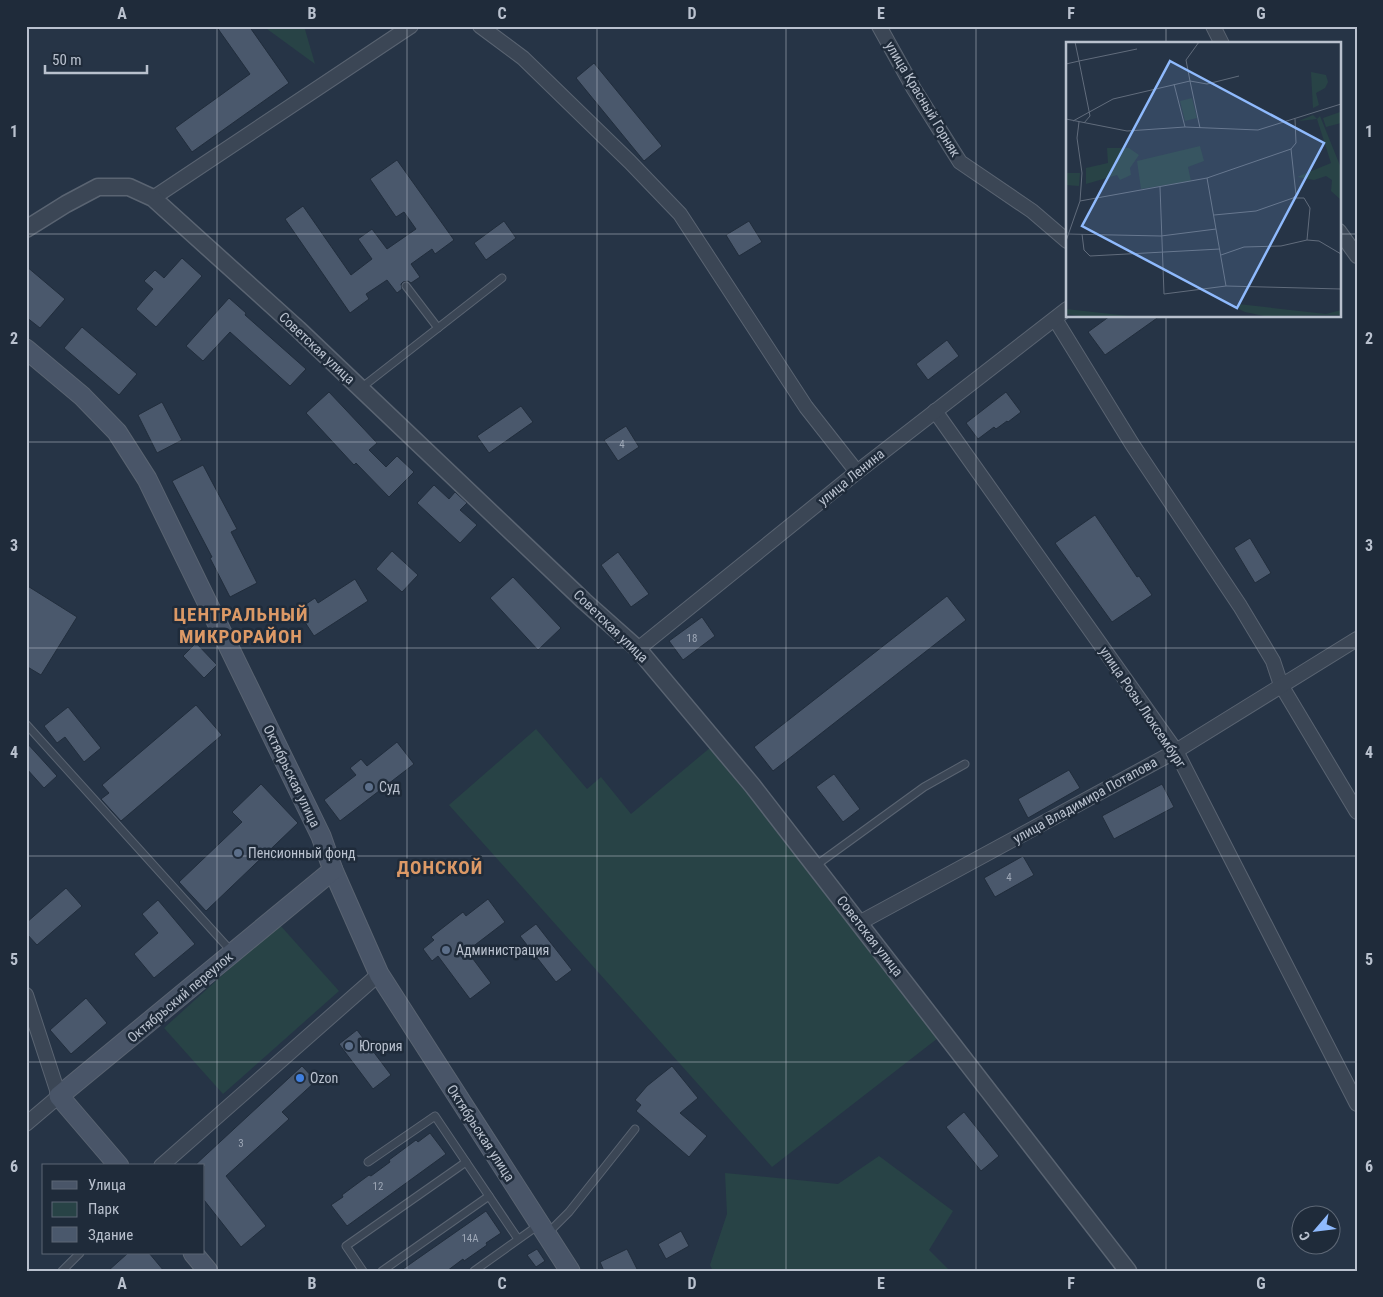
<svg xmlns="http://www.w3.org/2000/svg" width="1383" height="1297" font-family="'Roboto Condensed',sans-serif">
<rect width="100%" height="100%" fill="#263446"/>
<g fill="#284346">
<path d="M263,26H304L315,64Z"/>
<path d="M536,729L587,789L601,777L631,814L711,747L938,1038L772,1167L449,805Z"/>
<path d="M279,924L339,991L223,1094L164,1028Z"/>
<path d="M879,1156L953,1211L929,1250L950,1271H713L710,1265L727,1214L725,1173L838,1184Z"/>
</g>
<g fill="#4a586c" stroke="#212d3c">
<path d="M216,26H249L289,83L192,152L175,128L250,74Z"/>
<path d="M594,63L662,146L644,161L576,78Z"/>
<path d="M397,160L454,240L435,254L432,249L411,264L420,277L411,283L408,281L403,282L401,284L402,289L397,293L387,280L366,294L369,299L350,313L285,219L303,206L351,275L372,259L358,239L372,229L387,249L416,229L404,212L396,217L370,179Z"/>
<path d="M504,221L516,238L486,260L474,243Z"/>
<path d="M749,221L762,242L739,256L726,235Z"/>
<path d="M182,258L202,276L156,327L136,309L153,289L144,281L155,270L164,278Z"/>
<path d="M26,266L65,299L40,328L26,317Z"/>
<path d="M229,298L246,313L245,315L306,369L290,386L230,332L203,361L186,346Z"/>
<path d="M1110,316H1160L1105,355L1088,332Z"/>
<path d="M82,327L137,374L119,395L64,348Z"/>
<path d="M947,340L959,356L928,380L916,364Z"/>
<path d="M329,392L377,443L369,450L386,467L397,456L414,472L389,497L356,463L354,465L306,413Z"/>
<path d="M1006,392L1021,412L1008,422L1007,421L996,429L994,427L978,439L966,423Z"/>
<path d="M162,402L182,440L157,453L138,415Z"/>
<path d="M521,406L533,422L489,453L477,436Z"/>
<path d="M626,426L639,447L618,461L604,440Z"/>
<path d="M203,465L237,529L231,532L257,583L230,597L210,558L212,557L172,481Z"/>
<path d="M434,485L449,499L455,492L467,503L460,510L477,525L460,543L417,503Z"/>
<path d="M1095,515L1137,577L1139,576L1152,595L1112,622L1055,543Z"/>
<path d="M1250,538L1271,573L1255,583L1234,548Z"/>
<path d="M392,551L418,575L402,592L376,569Z"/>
<path d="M618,552L649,594L631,607L601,565Z"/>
<path d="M513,577L561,628L538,650L490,598Z"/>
<path d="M355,579L368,601L314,636L297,610L315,598L318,603Z"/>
<path d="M26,585L77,617L41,675L26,666Z"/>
<path d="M947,596L966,620L773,771L754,747Z"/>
<path d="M702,617L715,636L683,660L669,641Z"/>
<path d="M196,643L217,665L204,678L183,656Z"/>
<path d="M196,705L222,735L121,821L101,799L109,793L102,785Z"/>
<path d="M68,707L101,748L84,762L65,737L57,743L44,726Z"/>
<path d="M26,742L57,776L44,788L26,768Z"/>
<path d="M397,742L414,764L340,821L324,800L356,775L350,768L361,759L367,766Z"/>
<path d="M1069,770L1080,788L1028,818L1018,799Z"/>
<path d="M834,774L860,809L843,822L816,787Z"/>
<path d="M261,784L298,823L206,911L179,882L242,822L232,812Z"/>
<path d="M1162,784L1174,807L1114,839L1102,816Z"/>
<path d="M1023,856L1034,875L995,897L984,878Z"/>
<path d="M66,888L82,906L37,945L26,933V923Z"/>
<path d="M488,899L505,922L467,951L491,983L470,999L438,956L432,961L423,949L434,940L431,937L463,912L466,916Z"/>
<path d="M158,900L195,944L154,978L134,954L158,933L142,914Z"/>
<path d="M536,924L572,970L556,982L520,936Z"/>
<path d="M86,998L107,1023L71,1054L50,1030Z"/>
<path d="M357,1030L391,1075L373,1089L339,1044Z"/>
<path d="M302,1066L316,1081L282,1112L289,1119L226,1176L266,1226L241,1247L204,1200V1166H194Z"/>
<path d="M672,1066L698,1098L680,1113L707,1136L689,1157L636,1111L641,1105L635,1100L647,1086Z"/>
<path d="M964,1112L999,1156L981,1171L946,1127Z"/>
<path d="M430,1133L446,1154L347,1226L331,1205L343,1197L342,1195L369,1175L371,1176L390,1162L389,1160L416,1140L418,1142Z"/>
<path d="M486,1211L501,1233L486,1243L487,1245L464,1261L463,1259L447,1271H400Z"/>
<path d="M681,1231L689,1246L666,1259L658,1244Z"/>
<path d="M537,1249L545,1261L536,1267L527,1255Z"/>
<path d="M627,1249L638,1271H604L600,1262Z"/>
<path d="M128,1253H149L164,1271H108Z"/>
</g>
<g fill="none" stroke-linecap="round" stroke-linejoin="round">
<g stroke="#5a6472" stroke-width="9">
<g id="service">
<path d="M406,286L438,328"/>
<path d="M361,388L502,278"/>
<path d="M26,724L232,952"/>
<path d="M815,866L924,787L965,764"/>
<path d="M368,1162L435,1116L466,1162"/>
<path d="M547,1234L569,1212L635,1129"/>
<path d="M62,1271L80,1253"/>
<path d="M363,1271L346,1246L466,1162L518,1239"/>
<path d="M382,1271L489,1196"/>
<path d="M474,1271L540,1224"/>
</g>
</g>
<g stroke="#5a6472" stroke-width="16">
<g id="minor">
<path d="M480,26L523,58L630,162L680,214L806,407L857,472"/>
<path d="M879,26L914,89L960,162L1032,211L1067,241"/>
<path d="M1213,26L1222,44"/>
<path d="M153,198L411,26"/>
<path d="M1339,231L1357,256"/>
<path d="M1055,319L1132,444L1240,606L1273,661L1281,685L1357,812"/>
<path d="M935,411L1176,751L1357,1104"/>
<path d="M638,649L857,472L1067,309"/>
<path d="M859,923L1176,751L1357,639"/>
<path d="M26,995L59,1096L26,1124"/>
<path d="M161,1166L379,974"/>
</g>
</g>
<g stroke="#5a6472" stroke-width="19">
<path id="tertiary" d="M26,229L66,204L98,187H129L153,198L298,329L584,601L638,649L752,785L1128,1271"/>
</g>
<g stroke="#5a6472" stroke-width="21">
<g id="secondary">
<path d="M26,349L82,396L117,432L147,479L321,836L333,870L379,974L570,1271"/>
<path d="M119,1166L59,1096L333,870"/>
<path d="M193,1253L208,1271"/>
</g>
</g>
<use href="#service" stroke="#3b4655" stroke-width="7"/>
<use href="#minor" stroke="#3b4655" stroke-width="14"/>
<use href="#tertiary" stroke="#3b4655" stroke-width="16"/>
<use href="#secondary" stroke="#495568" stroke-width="19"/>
</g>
<path fill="none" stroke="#b9c1ce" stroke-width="1" stroke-opacity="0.55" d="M217,26V1271M407,26V1271M597,26V1271M786,26V1271M976,26V1271M1166,26V44M26,234H1067M1339,234H1357M1166,316V1271M26,442H1357M26,648H1357M26,856H1357M26,1062H1357"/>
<g fill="#5c6f8a" stroke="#1f2b3a" stroke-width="2">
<circle cx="369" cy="787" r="5"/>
<circle cx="238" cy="853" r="5"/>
<circle cx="446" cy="950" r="5"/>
<circle cx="349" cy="1046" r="5"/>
</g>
<circle fill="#3f7fe0" stroke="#1f2b3a" stroke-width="2" cx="300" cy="1078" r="5"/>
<g text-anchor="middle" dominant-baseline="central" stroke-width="5" stroke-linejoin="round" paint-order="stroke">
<g font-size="11" fill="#9da7b6">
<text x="622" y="444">4</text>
<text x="692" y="638">18</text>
<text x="1009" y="877">4</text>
<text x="241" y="1143">3</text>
<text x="378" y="1186">12</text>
<text x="470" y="1238">14А</text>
</g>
<g font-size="14" fill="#b9c1ce" stroke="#1f2b3a">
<text transform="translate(923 99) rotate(59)">улица Красный Горняк</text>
<text transform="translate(317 348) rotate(43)">Советская улица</text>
<text transform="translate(851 477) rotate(-39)">улица Ленина</text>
<text transform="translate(611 626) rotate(44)">Советская улица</text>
<text transform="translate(1143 707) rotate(56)">улица Розы Люксембург</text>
<text transform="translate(292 776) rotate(64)">Октябрьская улица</text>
<text transform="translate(1085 800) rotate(-29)">улица Владимира Потапова</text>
<text transform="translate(870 936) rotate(52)">Советская улица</text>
<text transform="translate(180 997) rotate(-40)">Октябрьский переулок</text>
<text transform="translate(481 1133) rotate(57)">Октябрьская улица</text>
</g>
<g font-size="14" fill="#b9c1ce" stroke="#1f2b3a" text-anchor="start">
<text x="379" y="787">Суд</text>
<text x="248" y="853">Пенсионный фонд</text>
<text x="456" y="950">Администрация</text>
<text x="359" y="1046">Югория</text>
<text x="310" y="1078">Ozon</text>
</g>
<g font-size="19" font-weight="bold" letter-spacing="1" fill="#dc9966" stroke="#1f2b3a">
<text x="241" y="614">ЦЕНТРАЛЬНЫЙ<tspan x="241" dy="22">МИКРОРАЙОН</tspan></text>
<text x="440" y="867">ДОНСКОЙ</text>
</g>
</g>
<g transform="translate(1066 42)">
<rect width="275" height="275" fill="#263446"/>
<path d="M245,30L260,33L262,40L259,46L250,51L253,63L247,66ZM126,56L131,76L119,79L114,59ZM274,70L275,81L260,85L257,76ZM247,73L251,77L254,74L275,126V158L265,149L266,138L260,134L248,138L231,135L265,121L251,77L233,79ZM134,104L138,119L122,125L125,139L75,147L71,119ZM41,106H63L73,113L64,126L65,133L54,138L51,133L20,142V126L42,121ZM1,131H14L13,144L0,143ZM172,262L260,272L275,268V273L198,274L179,270L173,267ZM0,267L72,275H19L0,272Z" fill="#284346"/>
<path fill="none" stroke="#616c7c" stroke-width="1" d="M9,0L13,19L71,7M133,0L120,18L124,39L141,42L173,34M0,22L13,19L24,74L18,81M108,42L119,85M0,77L61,89L119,85L192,88L275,62M7,79L47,57L124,39L134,86M141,136L160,244M94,145L98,252L160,244L275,247M227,156H238L244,166L241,198L253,199L275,212M14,159L141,136L225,107L230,101L229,77M148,173L190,169L227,156L230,153L225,107M3,192L95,194L150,187M16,192L18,208L24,214L154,207M0,199L14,159L16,131L11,96L13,80M155,213L178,205L215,204L241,198"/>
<path fill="#8fbafd" fill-opacity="0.15" stroke="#8fbafd" stroke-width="2.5" d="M104,19L258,101L171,266L16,184Z"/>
<rect width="275" height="275" fill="none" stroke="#b9c1ce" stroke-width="2.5"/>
</g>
<rect width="1383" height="1297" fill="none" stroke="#1f2b3a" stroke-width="55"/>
<rect x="42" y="1164" width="162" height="90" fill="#1f2b3a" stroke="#5d6775"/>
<rect x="52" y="1181" width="25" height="8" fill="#495568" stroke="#5d6775"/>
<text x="88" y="1190" font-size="15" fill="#b9c1ce">Улица</text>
<rect x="52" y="1202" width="25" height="15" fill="#284346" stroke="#5d6775"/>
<text x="88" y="1214" font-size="15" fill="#b9c1ce">Парк</text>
<rect x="52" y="1227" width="25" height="15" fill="#4a586c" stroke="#5d6775"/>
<text x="88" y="1240" font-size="15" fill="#b9c1ce">Здание</text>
<g transform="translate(1316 1230) rotate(242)"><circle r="24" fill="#1f2b3a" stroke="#5d6775"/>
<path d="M0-4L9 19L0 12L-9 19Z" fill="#8fbafd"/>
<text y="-8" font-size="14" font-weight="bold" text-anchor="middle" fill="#b9c1ce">С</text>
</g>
<path d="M45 65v8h102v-8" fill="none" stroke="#b9c1ce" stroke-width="2.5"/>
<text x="52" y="65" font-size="15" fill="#b9c1ce" stroke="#1f2b3a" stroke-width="4" paint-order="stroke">50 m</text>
<rect x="28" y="28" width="1328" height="1242" fill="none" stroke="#b9c1ce" stroke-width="2"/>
<g font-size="16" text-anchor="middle" font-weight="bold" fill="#b9c1ce">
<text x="122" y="19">A</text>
<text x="312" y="19">B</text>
<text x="502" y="19">C</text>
<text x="692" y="19">D</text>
<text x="881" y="19">E</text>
<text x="1071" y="19">F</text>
<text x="1261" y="19">G</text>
<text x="14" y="137">1</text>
<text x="1369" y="137">1</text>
<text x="14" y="344">2</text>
<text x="1369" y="344">2</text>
<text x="14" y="551">3</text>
<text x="1369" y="551">3</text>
<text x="14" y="758">4</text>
<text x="1369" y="758">4</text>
<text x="14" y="965">5</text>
<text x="1369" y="965">5</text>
<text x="14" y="1172">6</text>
<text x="1369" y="1172">6</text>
<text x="122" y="1289">A</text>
<text x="312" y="1289">B</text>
<text x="502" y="1289">C</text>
<text x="692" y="1289">D</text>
<text x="881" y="1289">E</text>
<text x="1071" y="1289">F</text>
<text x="1261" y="1289">G</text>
</g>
</svg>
